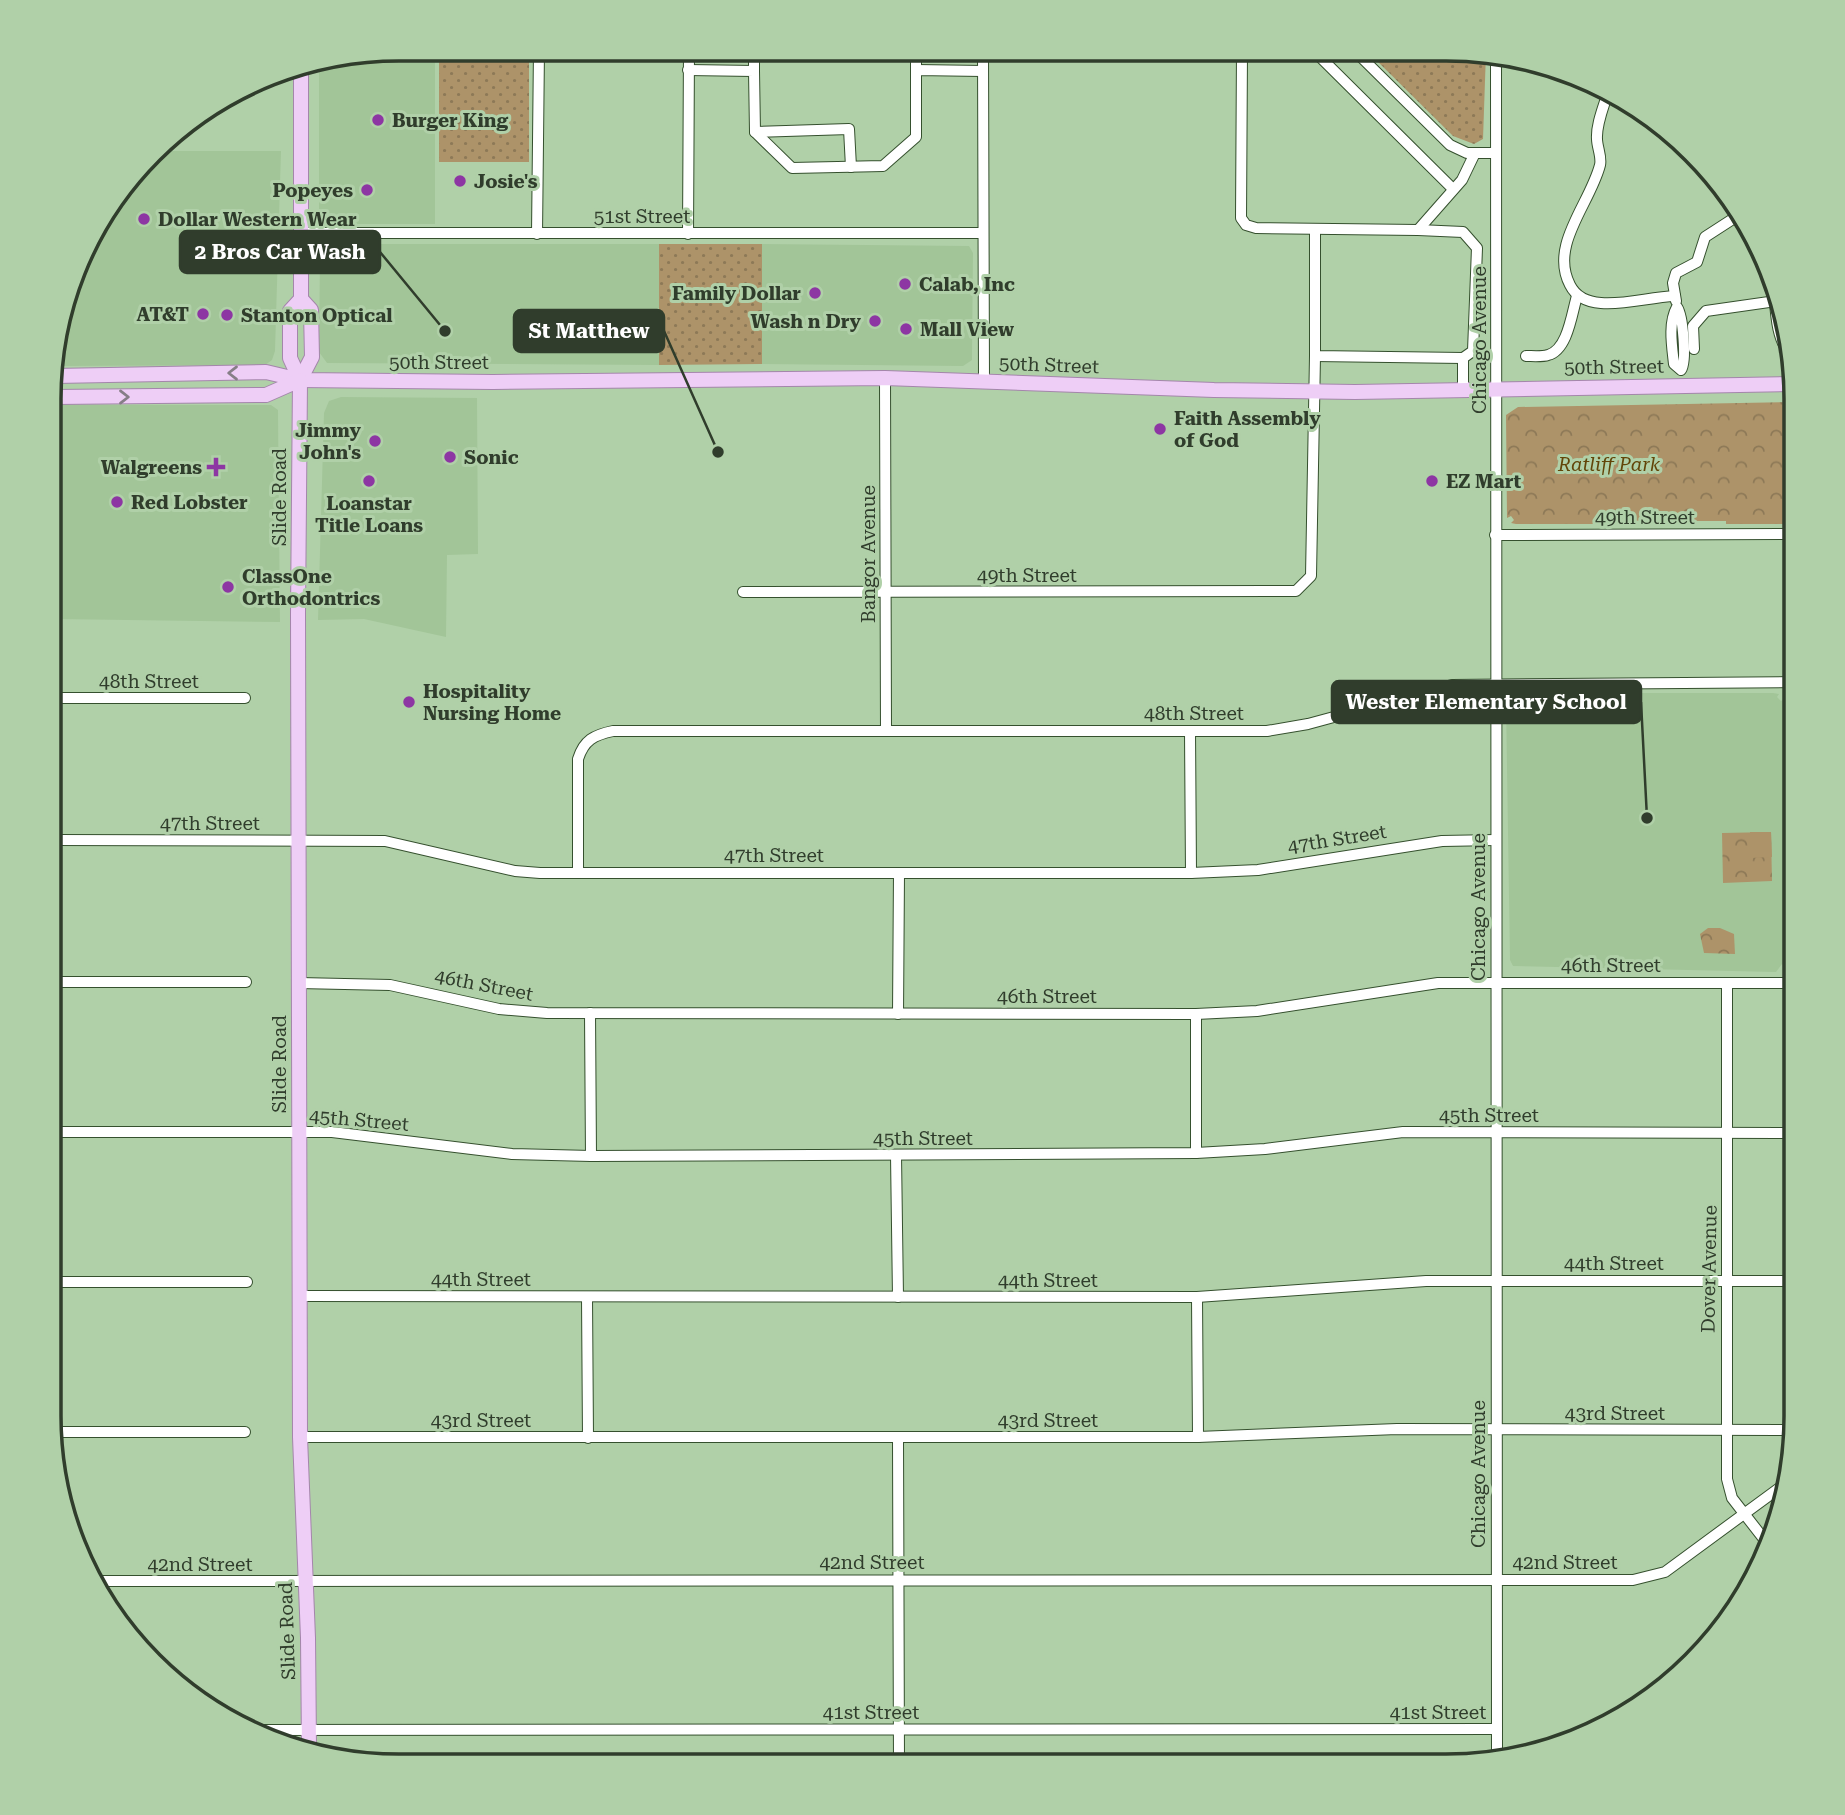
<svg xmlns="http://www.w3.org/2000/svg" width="1845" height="1815" font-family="'Roboto Serif',serif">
<defs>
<pattern id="grass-dots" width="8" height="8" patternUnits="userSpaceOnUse" patternTransform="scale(1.75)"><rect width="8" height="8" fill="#ad9369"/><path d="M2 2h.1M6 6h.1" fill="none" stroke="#8d7957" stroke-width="1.8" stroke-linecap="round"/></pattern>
<pattern id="park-crowns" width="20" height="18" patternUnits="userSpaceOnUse" patternTransform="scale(1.75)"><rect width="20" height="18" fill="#ad9369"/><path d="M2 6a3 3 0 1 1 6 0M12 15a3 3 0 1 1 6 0" fill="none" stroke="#8d7957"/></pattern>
</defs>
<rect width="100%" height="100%" fill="#b0d0a8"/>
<g fill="#a2c598">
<path d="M400,49H435V224H327L319,213V62Z"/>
<path d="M157,151H281L275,351L272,360L265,365L55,366L56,332L96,224Z"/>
<path d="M325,244H659V365L327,363L319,352L320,252Z"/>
<path d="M762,244L969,246L973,253L972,360L963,366L762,364Z"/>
<path d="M341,397L477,398L478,554L447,555L446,637L364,619L318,620L324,413L329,401Z"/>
<path d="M55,405H271L278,410L280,622L54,619Z"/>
<path d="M1515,693H1773L1779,694L1777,697L1781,701L1784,699L1785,966L1782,964L1776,972L1513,966L1510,960L1506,702L1508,698L1511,700L1516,697Z"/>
</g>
<g fill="url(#grass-dots)">
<rect x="439" y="49" width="90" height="113"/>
<path d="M1368,52H1486L1483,139L1474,144L1453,136Z"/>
<path d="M659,244H762V364L659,365Z"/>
</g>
<g fill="url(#park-crowns)">
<path d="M1795,402V524H1726V521H1667L1663,518L1628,522L1627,524H1516L1511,523L1514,520L1511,516L1507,518L1506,415L1518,407Z"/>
<path d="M1771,832L1772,881L1723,883L1722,833Z"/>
<path d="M1708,928H1720L1734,934L1735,954L1704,953L1700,934Z"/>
</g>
<path fill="#ad9369" d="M1750,832H1771L1772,857L1750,858Z"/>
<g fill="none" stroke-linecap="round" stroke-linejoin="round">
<g stroke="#35502e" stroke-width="12">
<g id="minor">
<path d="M983,51L984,382"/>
<path d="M1242,51L1241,218L1246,225L1256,228L1418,230L1462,180L1475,153"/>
<path d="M1314,51L1453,189"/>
<path d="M1356,52L1450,145L1467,153H1496"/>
<path d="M1496,54L1497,1759"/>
<path d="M1496,60H1515"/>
<path d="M688,70L754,71L755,132L792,168L883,166L916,137V70L983,71"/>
<path d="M916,70V50"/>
<path d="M754,71V50"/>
<path d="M279,72H301"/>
<path d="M1608,92C1604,106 1596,124 1597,139C1597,147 1602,157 1600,165C1590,204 1549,245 1570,285C1576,297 1587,302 1601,303C1626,305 1650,297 1675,296"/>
<path d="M755,132L849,129L851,167"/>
<path d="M1315,229V356L1463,358L1473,351L1477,248L1463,232L1418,230"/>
<path d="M301,233H983"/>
<path d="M537,234L539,49"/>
<path d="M688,234L689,50"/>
<path d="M1773,280C1776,303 1774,338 1791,355"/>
<path d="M1676,301L1673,283L1676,273L1697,262L1705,237L1739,215"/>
<path d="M1677,307C1683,316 1687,361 1681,370L1674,364C1672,346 1668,323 1677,307Z"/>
<path d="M1694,349L1693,326L1706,311L1776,301"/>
<path d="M1526,356C1532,356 1542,357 1548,355C1568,350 1572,312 1577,296"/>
<path d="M1463,358V390"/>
<path d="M885,378L886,731"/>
<path d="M1495,535L1795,534"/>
<path d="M743,592L1296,591L1311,576L1315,356"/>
<path d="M1794,682V983"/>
<path d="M54,698H245"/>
<path d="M1190,731L1191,873"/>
<path d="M53,840L385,841L515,871L540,873H1191L1258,870L1442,841L1496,840"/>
<path d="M578,873V759C584,740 594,735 613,731H1267L1308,724L1452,685L1795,682"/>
<path d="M52,982H246"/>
<path d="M299,983L390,985L499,1009L547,1013L1196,1014L1257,1011L1438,983H1795"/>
<path d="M1727,983V1479L1732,1498L1767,1543"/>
<path d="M590,1013L591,1156"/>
<path d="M898,1014L899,873"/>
<path d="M51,1132H332L512,1154L591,1156L1196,1153L1265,1149L1403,1132L1795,1133"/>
<path d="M1196,1153V1014"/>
<path d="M896,1155L898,1297"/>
<path d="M51,1282H247"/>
<path d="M300,1296L1197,1297L1426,1281H1795"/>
<path d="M587,1297L588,1438"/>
<path d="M1197,1297L1198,1437"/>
<path d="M50,1432H245"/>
<path d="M300,1437H1198L1397,1429L1795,1430"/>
<path d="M898,1438L899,1765"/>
<path d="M96,1581L1633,1580L1665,1572L1782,1486"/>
<path d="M244,1730L1497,1729"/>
</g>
</g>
<g stroke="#a486ab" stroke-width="16">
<g id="major">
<path d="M301,299L311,310L312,357L300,380L298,614L300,1437L308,1638L309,1747"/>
<path d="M55,376L266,372L300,380L493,382L885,378L1214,390L1355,392L1795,384"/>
<path d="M300,380L290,358V311L301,299V65"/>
<path d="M55,397L266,395L300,380"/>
</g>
</g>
<use href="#minor" stroke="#fff" stroke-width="10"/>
<use href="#major" stroke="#eecef6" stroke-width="14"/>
</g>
<defs><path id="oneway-chevron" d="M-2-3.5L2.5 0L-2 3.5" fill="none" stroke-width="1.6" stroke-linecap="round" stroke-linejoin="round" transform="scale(1.75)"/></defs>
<g stroke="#867e87">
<use href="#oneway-chevron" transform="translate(233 373) rotate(180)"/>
<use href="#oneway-chevron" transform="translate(124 397)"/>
</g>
<g fill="#8d36a3" stroke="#b0d0a8" stroke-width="2.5">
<circle cx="378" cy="120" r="7"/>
<circle cx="460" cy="181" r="7"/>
<circle cx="367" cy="190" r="7"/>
<circle cx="144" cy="219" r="7"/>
<circle cx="905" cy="284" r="7"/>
<circle cx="815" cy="293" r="7"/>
<circle cx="203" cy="314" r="7"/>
<circle cx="227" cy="315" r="7"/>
<circle cx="875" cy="321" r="7"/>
<circle cx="906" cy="329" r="7"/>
<circle cx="1160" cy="429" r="7"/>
<circle cx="375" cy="441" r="7"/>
<circle cx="450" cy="457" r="7"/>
<path d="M212.5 456.5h7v7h7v7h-7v7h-7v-7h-7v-7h7z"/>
<circle cx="369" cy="481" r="7"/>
<circle cx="1432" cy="481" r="7"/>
<circle cx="117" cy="502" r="7"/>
<circle cx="228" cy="587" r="7"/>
<circle cx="409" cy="702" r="7"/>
</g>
<g text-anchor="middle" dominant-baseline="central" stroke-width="6" stroke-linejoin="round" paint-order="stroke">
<g font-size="19" font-weight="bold" fill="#303d2c" stroke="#b0d0a8" text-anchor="start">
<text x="392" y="120">Burger King</text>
<text x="474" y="181">Josie's</text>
<text x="353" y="190" text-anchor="end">Popeyes</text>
<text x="158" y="219">Dollar Western Wear</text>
<text x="919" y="284">Calab, Inc</text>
<text x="801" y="293" text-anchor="end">Family Dollar</text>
<text x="189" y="314" text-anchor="end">AT&amp;T</text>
<text x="241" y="315">Stanton Optical</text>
<text x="861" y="321" text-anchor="end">Wash n Dry</text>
<text x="920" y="329">Mall View</text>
<text x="1174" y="418">Faith Assembly<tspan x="1174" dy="22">of God</tspan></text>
<text x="361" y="430" text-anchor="end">Jimmy<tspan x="361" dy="22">John's</tspan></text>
<text x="464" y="457">Sonic</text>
<text x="202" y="467" text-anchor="end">Walgreens</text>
<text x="1446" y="481">EZ Mart</text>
<text x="131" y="502">Red Lobster</text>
<text x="369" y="503" text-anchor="middle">Loanstar<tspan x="369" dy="22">Title Loans</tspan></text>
<text x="242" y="576">ClassOne<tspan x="242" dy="22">Orthodontrics</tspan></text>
<text x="423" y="691">Hospitality<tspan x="423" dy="22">Nursing Home</tspan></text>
</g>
<g font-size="19" fill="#303d2c" stroke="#b0d0a8">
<text x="642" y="216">51st Street</text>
<text transform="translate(1479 340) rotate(-90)">Chicago Avenue</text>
<text x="439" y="362">50th Street</text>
<text transform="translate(1049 365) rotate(2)">50th Street</text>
<text transform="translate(1614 367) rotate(-1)">50th Street</text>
<text transform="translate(279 497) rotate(-90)">Slide Road</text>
<text x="1645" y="517">49th Street</text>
<text transform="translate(868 554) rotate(-90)">Bangor Avenue</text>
<text x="1027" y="575">49th Street</text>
<text x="149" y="681">48th Street</text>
<text x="1194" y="713">48th Street</text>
<text x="210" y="823">47th Street</text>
<text transform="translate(1337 839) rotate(-9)">47th Street</text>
<text x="774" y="855">47th Street</text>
<text transform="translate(1478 907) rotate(-90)">Chicago Avenue</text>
<text x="1611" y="965">46th Street</text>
<text transform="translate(484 985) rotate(11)">46th Street</text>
<text x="1047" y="996">46th Street</text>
<text transform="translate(279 1064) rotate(-90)">Slide Road</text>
<text x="1489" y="1115">45th Street</text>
<text transform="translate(359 1120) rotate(5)">45th Street</text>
<text x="923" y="1138">45th Street</text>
<text x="1614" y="1263">44th Street</text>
<text transform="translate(1709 1269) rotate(-89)">Dover Avenue</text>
<text x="481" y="1279">44th Street</text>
<text x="1048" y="1280">44th Street</text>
<text x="1615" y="1413">43rd Street</text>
<text x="481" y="1420">43rd Street</text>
<text x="1048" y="1420">43rd Street</text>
<text transform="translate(1478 1474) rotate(-90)">Chicago Avenue</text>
<text x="872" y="1562">42nd Street</text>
<text x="1565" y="1562">42nd Street</text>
<text x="200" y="1564">42nd Street</text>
<text transform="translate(287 1631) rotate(-92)">Slide Road</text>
<text x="871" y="1712">41st Street</text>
<text x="1438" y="1712">41st Street</text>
</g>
<g font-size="19" font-style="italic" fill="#624508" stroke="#b0d0a8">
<text x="1609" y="464">Ratliff Park</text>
</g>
</g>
<path d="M0 0H1845V1815H0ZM399 61H1446A338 338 0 0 1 1784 399V1416A338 338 0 0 1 1446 1754H399A338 338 0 0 1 61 1416V399A338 338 0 0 1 399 61Z" fill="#b0d0a8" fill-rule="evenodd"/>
<path fill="none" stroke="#303d2c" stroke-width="3.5" d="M399 61H1446A338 338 0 0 1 1784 399V1416A338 338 0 0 1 1446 1754H399A338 338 0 0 1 61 1416V399A338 338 0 0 1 399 61Z"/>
<path fill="none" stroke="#303d2c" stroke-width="2.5" d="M445 331L380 252M718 452L664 331M1647 818L1641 702"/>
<g fill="#303d2c" stroke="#b0d0a8" stroke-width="2.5">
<circle cx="445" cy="331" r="7"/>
<circle cx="718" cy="452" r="7"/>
<circle cx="1647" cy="818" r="7"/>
</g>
<g fill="#303d2c" stroke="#303d2c" stroke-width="2.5">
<rect x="180" y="231" width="200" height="42" rx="7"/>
<rect x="514" y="310" width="150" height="42" rx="7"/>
<rect x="1332" y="681" width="309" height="42" rx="7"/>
</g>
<g font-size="21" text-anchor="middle" font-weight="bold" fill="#fff">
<text x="280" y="259">2 Bros Car Wash</text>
<text x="589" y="338">St Matthew</text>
<text x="1486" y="709">Wester Elementary School</text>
</g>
</svg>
